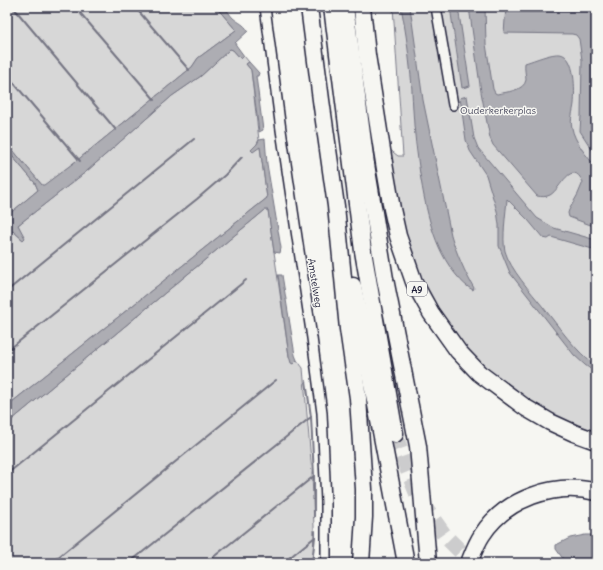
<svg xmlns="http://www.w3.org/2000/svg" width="603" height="570" font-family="Delius,sans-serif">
<rect width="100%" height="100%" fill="#f6f6f2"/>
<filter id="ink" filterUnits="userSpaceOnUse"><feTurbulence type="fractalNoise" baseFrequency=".025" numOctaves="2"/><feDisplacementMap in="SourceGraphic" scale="8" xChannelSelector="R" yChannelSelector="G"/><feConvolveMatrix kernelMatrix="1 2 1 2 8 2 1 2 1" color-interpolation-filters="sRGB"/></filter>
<g filter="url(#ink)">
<g fill="#d7d7d7" stroke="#7c7c89">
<path d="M7,7H216L236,30L198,58L192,67L154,98L80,158L44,186L42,185L7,143Z"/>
<path d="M393,7H596V435L584,431L524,401L467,352L443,323L419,280L404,236L389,149L398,156H403Z"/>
<path d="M230,49L233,50L241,59L244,56L249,62L246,64L251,70L259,140L257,144L260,147L267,198L7,406V235L13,231L23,240L24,238L18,225L87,171L172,96L201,76Z"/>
<path d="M7,150L35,183L38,190L8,215Z"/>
<path d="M265,210H268L289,356L293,364L297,360L303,368L312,473L314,527L313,563H7V424Z"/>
</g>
<g fill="#adadb3" stroke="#757583">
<path d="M216,7H225C227,10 230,15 233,18C239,23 244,24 248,31L235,43L236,45L244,56L241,59L233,50L230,49L201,76L172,96L87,171L18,225L25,238L23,240L13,231L7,235V214L8,215L38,190L35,183L7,150V143L42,185H44L80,158L154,98L192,67L198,58L236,30Z"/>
<path d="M401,7H410L423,100L451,235C456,252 465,273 474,288L473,290C467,287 462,282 457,276C433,248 426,209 420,174C417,153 414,132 413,110C412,96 412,82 410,67C408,47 405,27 401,7Z"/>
<path d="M450,7H458L470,86L462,88Z"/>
<path d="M469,7H485L486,44L493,89L495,93L497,94C506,92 524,91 526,80C526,75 524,69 525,63C535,60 551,53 560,54C576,56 575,92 574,104C573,112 570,119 572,128C574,140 587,158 596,166V227L569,217L568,213L569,210L578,194L583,182C571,158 561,189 550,195C546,197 542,197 537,196L493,145L490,138L481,92Z"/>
<path d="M506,7H596V156L580,131L581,116L582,60L579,39L576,35L572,34L504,33Z"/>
<path d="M249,62L259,73L258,76H256L263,130L259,132L251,70L246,64Z"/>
<path d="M467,96L474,138L478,148L537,218L554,228L596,240V250L551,237L548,239L543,238L528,220L507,199C506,212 502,238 505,251C510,269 531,292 543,307C559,327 575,351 596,366V373L585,365L574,355L510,273L499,246V225L497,211L486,175L470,151L466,140L460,98Z"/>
<path d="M265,139L267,164L281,248L280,253L274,252L268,210H265L7,424V406L267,198L260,147L253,152L251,150L257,144L259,140Z"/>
<path d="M278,275H282L295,355L297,360L293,364L291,363L289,356Z"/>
<path d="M585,535H596V563H566L556,549V545L570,538Z"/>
</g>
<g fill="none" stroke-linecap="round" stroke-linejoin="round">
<g stroke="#757583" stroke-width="2">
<path d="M13,7L116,130"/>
<path d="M75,7L155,100"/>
<path d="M135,7L189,70"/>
<path d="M7,75L80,161"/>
<path d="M7,291L194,139"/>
<path d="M7,351L197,199L225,175L242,157"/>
<path d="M306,381L311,417L314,476V517"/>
<path d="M7,474L246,280"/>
<path d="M51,563L276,380"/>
<path d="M129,563L311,417"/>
<path d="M206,563L314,476"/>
<path d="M283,563L315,537"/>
<path d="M312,563L315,537V531"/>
</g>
<path stroke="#cccccd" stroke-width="16" stroke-dasharray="16 8" stroke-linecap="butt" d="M395,434L408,471L420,501L445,536L472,563"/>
<g stroke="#22223b" stroke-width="12">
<g id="street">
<path d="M265,7L281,130L312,338L322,413L326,502V563"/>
<path d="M436,7L453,105"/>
</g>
</g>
<g stroke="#22223b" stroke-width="19">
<g id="highway">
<path d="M309,7L321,100L336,206L348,329L358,398L364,489V517L361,563"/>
<path d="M332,7L363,251L395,434"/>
<path d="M345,7L366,164L385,279L418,446L428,563"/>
<path d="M362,7L367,55L385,169L392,209L398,236L414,282L421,295L431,313L458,351L479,373L526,408L550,422L574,433L596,441"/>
<path d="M353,286L361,326L406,563"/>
<path d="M469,563C473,553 476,544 482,535C505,499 555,481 596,492"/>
</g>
</g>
<use href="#street" stroke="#f6f6f2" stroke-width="9"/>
<use href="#highway" stroke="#f6f6f2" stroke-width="16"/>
</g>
</g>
<g text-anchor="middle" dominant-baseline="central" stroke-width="3" stroke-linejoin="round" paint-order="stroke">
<rect fill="#f6f6f2" stroke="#626272" stroke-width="1" x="407" y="282" width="20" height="14" rx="3"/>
<g font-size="9" font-weight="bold" fill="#22223b">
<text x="417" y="289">A9</text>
</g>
<g font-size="10" fill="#4f4f62" stroke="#f6f6f2">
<text x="498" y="110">Ouderkerkerplas</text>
</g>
<g font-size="10" fill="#22223b" stroke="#f6f6f2">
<text transform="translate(315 283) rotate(81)">Amstelweg</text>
</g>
</g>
<rect width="603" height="570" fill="none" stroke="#f6f6f2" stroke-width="24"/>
<rect x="12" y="12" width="579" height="546" fill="none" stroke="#22223b" stroke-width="1.5" filter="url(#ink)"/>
</svg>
